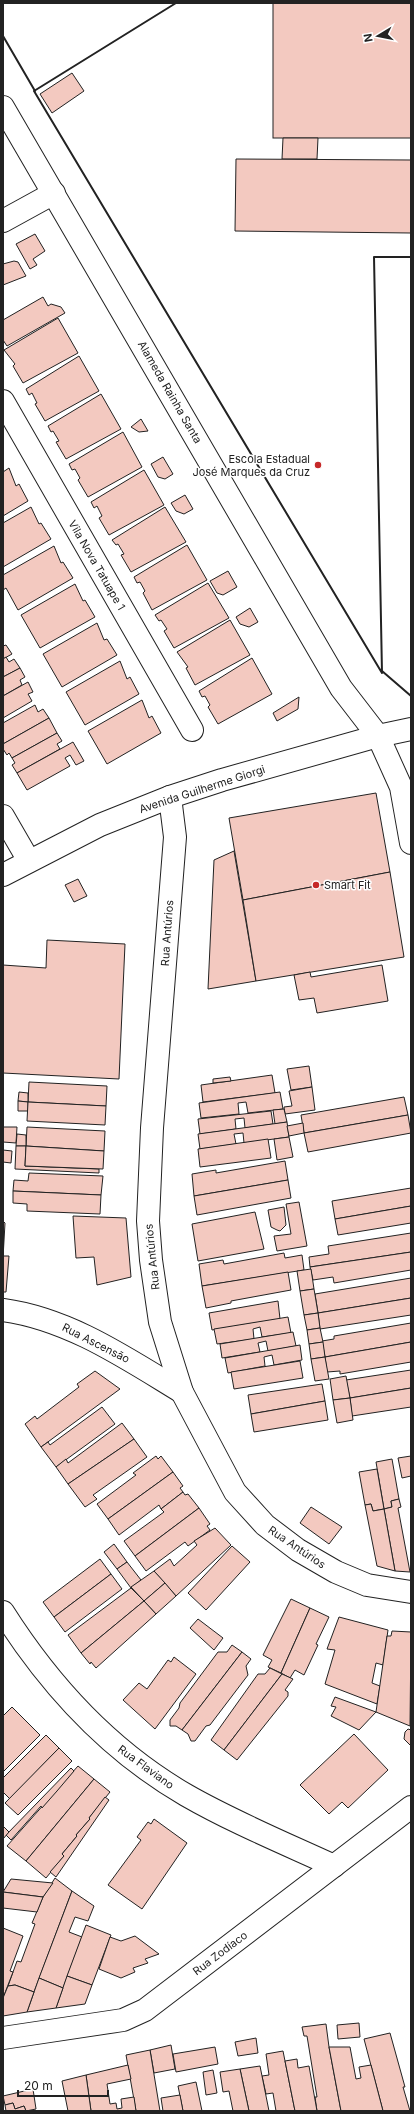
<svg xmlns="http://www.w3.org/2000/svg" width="414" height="2114" font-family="Inter,sans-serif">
<rect width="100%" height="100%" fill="#fff"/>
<g fill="#f3c9c0" stroke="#222">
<rect x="273" y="3" width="138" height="135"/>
<path d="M72,73L84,91L52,113L40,94Z"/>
<path d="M283,138H318L317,159H282Z"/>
<path d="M236,159L411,160V233L235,231Z"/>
<path d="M35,234L45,251L33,259L37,265L30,269L16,244Z"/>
<path d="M14,261L18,262L26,276L3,285V264Z"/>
<path d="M43,297L48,306L51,304L61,307L65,313L7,346L3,340V320Z"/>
<path d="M58,318L78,353L23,383L13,366L15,364L4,350Z"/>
<path d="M79,356L99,391L45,421L35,404L37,403L32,393L29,395L26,389Z"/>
<path d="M101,394L121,429L66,459L56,442L59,441L53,431L51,432L48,426Z"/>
<path d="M141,419L148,431L139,432L131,427Z"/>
<path d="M123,432L142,467L88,497L78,480L80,478L75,469L72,470L69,464Z"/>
<path d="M163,457L173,474L165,479L158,477L151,464Z"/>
<path d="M9,468L16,486L19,484L28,501L3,516V472Z"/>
<path d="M144,470L164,505L109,535L99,518L102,516L97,506L94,508L91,502Z"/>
<path d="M185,495L193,509L184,514L176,511L171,503Z"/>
<path d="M31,507L39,524L41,523L51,539L3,567V523Z"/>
<path d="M165,507L186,542L131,572L121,555L124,554L118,544L116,545L112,540Z"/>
<path d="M187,545L207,580L152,610L143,593L145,591L140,582L137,583L134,577Z"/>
<path d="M54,546L61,563L63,562L73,578L18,610L6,588L3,590V575Z"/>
<path d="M228,571L237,587L223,595L217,593L210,581Z"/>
<path d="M208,583L229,618L174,648L164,631L167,629L161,620L159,621L155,615Z"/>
<path d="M75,584L83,601L85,600L95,617L40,648L21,615Z"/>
<path d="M250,608L258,622L249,627L240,624L236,617Z"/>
<path d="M230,620L250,655L195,685L186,668L188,667L177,652Z"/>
<path d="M97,623L104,640L107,639L117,655L62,687L43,654Z"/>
<path d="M6,645L12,654L3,659V646Z"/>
<path d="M6,657L9,662L14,659L20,668L3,677V659Z"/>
<path d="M252,658L272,694L218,724L208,707L210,705L205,696L202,697L199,691Z"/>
<path d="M120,661L127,679L130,677L139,694L85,725L66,692Z"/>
<path d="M20,668L25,677L20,680L22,685L3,696V677Z"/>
<path d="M28,682L33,692L28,694L32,701L3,718V696Z"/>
<path d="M299,697L298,709L277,721L273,713Z"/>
<path d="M142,700L149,718L152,716L161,733L107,764L88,731Z"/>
<path d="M35,705L38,712L43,709L49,718L3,744V723Z"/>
<path d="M49,718L57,733L12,758L9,753L7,755L3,749V744Z"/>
<path d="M57,733L62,741L57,744L60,749L17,773L12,765L15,763L12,758Z"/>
<path d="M73,742L84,761L76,765L70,755L65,758L70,766L27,790L17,773Z"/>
<path d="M376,793L390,872L243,900L229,818Z"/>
<path d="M234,851L256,981L208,989L214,860Z"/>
<path d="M390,872L404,957L256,981L243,900Z"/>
<path d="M78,879L87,896L74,902L65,885Z"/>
<path d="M47,940L125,944L119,1079L3,1073V965L46,968Z"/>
<path d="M382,965L388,1001L317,1013L314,998L299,1000L294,975L310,972L311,977Z"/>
<path d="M309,1066L312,1087L291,1090L287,1069Z"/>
<path d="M272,1075L275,1093L203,1102L201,1085Z"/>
<path d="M230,1077L231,1081L213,1083V1079Z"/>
<path d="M29,1082L107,1086L106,1106L28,1102Z"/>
<path d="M312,1087L315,1110L285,1114L284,1107L292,1106L289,1091Z"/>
<path d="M19,1092L28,1093V1102L18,1101Z"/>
<path d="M280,1092L283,1109L248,1113L246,1102L238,1103L239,1114L201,1118L199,1103Z"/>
<path d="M404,1097L408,1115L304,1133L301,1115Z"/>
<path d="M18,1101L28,1102V1111H18Z"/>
<path d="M28,1102L106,1106L105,1125L27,1121Z"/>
<path d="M284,1109L287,1122L275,1124L273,1110Z"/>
<path d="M271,1111L273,1124L245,1128L244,1118L235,1119L236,1129L200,1134L198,1119Z"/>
<path d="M408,1115L411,1133L308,1152L304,1133Z"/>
<path d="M287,1122L289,1137L244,1143L243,1133L234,1134L236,1144L200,1149L198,1134Z"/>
<path d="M303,1123L304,1133L289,1136L287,1126Z"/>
<path d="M3,1127H17L16,1143L3,1142Z"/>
<path d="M27,1127L105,1131L104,1151L26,1146Z"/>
<path d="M17,1134L26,1135V1146H16Z"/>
<path d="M289,1137L293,1157L277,1160L274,1139Z"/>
<path d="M268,1139L271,1158L200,1167L198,1149Z"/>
<path d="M16,1146H26L25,1166L99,1169V1173L15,1169Z"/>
<path d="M26,1146L104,1151L103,1169L25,1166Z"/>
<path d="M3,1150L12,1151L11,1163L3,1162Z"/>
<path d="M285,1161L288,1180L194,1196L192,1174L216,1170V1173Z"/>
<path d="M29,1173L103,1176L101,1195L13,1191L14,1180L28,1181Z"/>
<path d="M288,1180L291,1198L197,1215L194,1196Z"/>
<path d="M411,1188V1206L335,1219L332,1201Z"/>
<path d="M13,1191L101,1195L100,1214L27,1211V1204L13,1203Z"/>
<path d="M299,1202L307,1246L277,1251L274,1236L291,1234L286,1204Z"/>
<path d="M411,1206V1223L338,1235L335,1219Z"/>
<path d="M284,1207L286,1225L280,1231L277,1230L271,1227L268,1210Z"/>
<path d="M255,1212L264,1249L198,1261L192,1224Z"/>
<path d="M73,1216L126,1218L131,1277L97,1285L94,1257L76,1258Z"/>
<path d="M3,1221L5,1223L3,1258Z"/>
<path d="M411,1233V1252L310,1267L309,1257L329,1254L328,1246Z"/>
<path d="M411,1252V1270L334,1283L333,1277L313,1280L310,1267Z"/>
<path d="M284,1253L285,1258L302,1255L304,1270L202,1286L199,1264L223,1260L224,1264Z"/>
<path d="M3,1256H9L6,1292H3Z"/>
<path d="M311,1269L314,1289L300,1291L297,1271Z"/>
<path d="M288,1272L291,1290L231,1301V1303L206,1308L202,1286Z"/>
<path d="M411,1278V1298L318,1313L315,1294Z"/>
<path d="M314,1289L318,1313L304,1315L300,1291Z"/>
<path d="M411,1298V1315L320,1329L318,1313Z"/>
<path d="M278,1301L280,1319L212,1330L209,1313Z"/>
<path d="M318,1313L320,1328L307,1330L304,1315Z"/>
<path d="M288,1317L291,1333L262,1337L260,1327L253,1329L254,1339L217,1344L214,1329Z"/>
<path d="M411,1323V1342L325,1357L322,1341L334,1339V1336Z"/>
<path d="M320,1328L323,1342L309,1344L307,1330Z"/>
<path d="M293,1332L296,1346L268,1351L266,1341L258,1343L260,1352L222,1358L220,1344Z"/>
<path d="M323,1342L325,1357L311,1359L309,1344Z"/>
<path d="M411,1342V1362L340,1374V1371L327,1372L325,1357Z"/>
<path d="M300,1345L302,1360L274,1365L272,1355L264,1357L265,1366L228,1373L225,1358Z"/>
<path d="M325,1357L329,1379L315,1381L311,1359Z"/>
<path d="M300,1361L303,1378L234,1389L231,1372Z"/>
<path d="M411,1370V1388L350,1398L346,1380Z"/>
<path d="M95,1371L120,1389L41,1447L25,1424L35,1416L37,1419L79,1387L77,1384Z"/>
<path d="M346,1376L350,1398L333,1400L330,1379Z"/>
<path d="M322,1384L325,1401L251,1414L248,1395Z"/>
<path d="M411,1388V1407L352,1416L350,1398Z"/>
<path d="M350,1398L353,1420L337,1423L333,1400Z"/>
<path d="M325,1401L328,1420L254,1432L251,1414Z"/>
<path d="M102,1407L115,1424L56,1467L41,1447L48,1442L50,1445Z"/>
<path d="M122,1423L134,1439L68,1484L56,1467L66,1459L68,1463Z"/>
<path d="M134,1439L147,1457L93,1495L97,1499L85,1507L68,1484Z"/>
<path d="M156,1456L158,1459L161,1456L173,1472L108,1519L97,1504L136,1475L133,1473Z"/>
<path d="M411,1456V1476L402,1478L398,1458Z"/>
<path d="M392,1459L399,1499L391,1501L392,1507L384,1509L376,1462Z"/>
<path d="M377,1469L384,1509L373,1511L371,1504L365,1505L359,1472Z"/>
<path d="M173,1472L183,1486L180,1488L183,1492L161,1509L159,1505L119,1535L108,1519Z"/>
<path d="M183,1492L185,1495L188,1494L199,1508L135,1556L124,1541L164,1512L161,1509Z"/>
<path d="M399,1499L401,1507L398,1508L410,1572L395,1571L384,1509L392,1507L391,1501Z"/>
<path d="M371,1504L373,1511L384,1509L395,1571L377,1566L365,1505Z"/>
<path d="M311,1507L342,1527L329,1544L300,1523Z"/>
<path d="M199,1508L210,1524L207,1526L210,1530L188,1546L185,1542L146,1571L135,1556Z"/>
<path d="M215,1528L231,1545L176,1596L154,1571L170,1559L174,1566L197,1545L194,1541Z"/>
<path d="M114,1544L127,1562L117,1569L104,1552Z"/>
<path d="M232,1546L250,1562L206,1610L188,1593Z"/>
<path d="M100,1559L111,1574L54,1617L43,1602Z"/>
<path d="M127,1562L141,1580L131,1588L117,1569Z"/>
<path d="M154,1571L165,1583L144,1601L131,1587Z"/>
<path d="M111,1574L122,1589L65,1632L54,1617Z"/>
<path d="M165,1583L176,1596L156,1614L144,1601Z"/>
<path d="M131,1588L144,1601L81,1653L68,1635Z"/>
<path d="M291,1599L310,1608L281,1673L268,1667L272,1660L263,1655Z"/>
<path d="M144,1601L156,1614L96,1668L91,1662L90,1664L81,1653Z"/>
<path d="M310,1608L329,1617L316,1644L318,1645L304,1675L295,1670L290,1678L281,1673Z"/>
<path d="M339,1617L388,1630L383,1665L376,1663L372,1683L380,1686L377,1704L325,1684L335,1650L327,1649Z"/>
<path d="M198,1619L223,1638L214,1650L190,1628Z"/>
<path d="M392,1631L411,1632L410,1726L376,1712L387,1636H391Z"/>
<path d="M232,1645L242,1652L182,1730L176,1726H170V1720L179,1708L180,1703L218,1652H227Z"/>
<path d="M242,1652L251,1659L246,1666L248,1675L210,1725L206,1726L195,1741H191L188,1734L182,1730Z"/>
<path d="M174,1657L196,1674L155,1729L123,1700L139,1683L147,1689L168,1660L171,1662Z"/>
<path d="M270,1668L282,1674L224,1750L211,1740L258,1674H265Z"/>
<path d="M282,1674L293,1679L285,1690L288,1692V1696L237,1760L224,1750Z"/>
<path d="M335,1697L376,1712L359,1730L331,1716L336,1707L331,1706Z"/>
<path d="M12,1707L40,1735L3,1772V1716Z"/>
<path d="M408,1729L411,1730V1746L404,1739L405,1732Z"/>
<path d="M354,1734L388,1770L348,1808L342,1802L329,1814L300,1785Z"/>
<path d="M46,1735L59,1748L10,1799L3,1792V1778Z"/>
<path d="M59,1748L72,1761L18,1815L5,1803Z"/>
<path d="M78,1766L94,1779L26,1861L7,1846Z"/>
<path d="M71,1768L74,1771L57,1791L42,1808L41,1806L11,1840L6,1835Z"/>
<path d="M94,1779L110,1792L89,1818L90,1819L76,1835L77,1836L62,1854L64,1856L46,1878L26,1861Z"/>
<path d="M105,1797L109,1800L56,1877L50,1872L64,1856L62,1854L77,1836L76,1835L90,1819L89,1818Z"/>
<path d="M154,1819L187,1843L142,1909L108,1885L141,1840L137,1837L148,1822L151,1824Z"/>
<path d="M3,1826L9,1832L3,1839Z"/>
<path d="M55,1878L72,1891L34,1992L15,1985L8,1986L17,1961L21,1962L35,1924L32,1923L43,1897Z"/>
<path d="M11,1879L53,1883L43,1897L3,1892Z"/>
<path d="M72,1891L94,1906L88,1921L75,1917L69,1932L82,1937L63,1988L39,1978Z"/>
<path d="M3,1892L43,1897L37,1912L3,1908Z"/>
<path d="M86,1925L111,1935L92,1985L67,1976Z"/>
<path d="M3,1928L23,1936L10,1971L13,1972L3,1998Z"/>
<path d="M135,1936L159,1954L145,1959L148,1963L133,1968L135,1972L121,1978L99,1969L110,1937L121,1941Z"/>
<path d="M67,1976L92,1985L85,2004L56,2008Z"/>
<path d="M39,1978L63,1988L56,2008L27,2012Z"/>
<path d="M15,1985L34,1992L27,2012L3,2016V1998L8,1986Z"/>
<path d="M359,2023L360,2037L338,2039L337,2025Z"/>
<path d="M326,2024L329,2047L341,2111H317L315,2097H317L307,2036H304L302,2027Z"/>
<path d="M390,2033L405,2087H403L410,2111H383L364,2039Z"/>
<path d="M256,2038L258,2053L238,2056L235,2042Z"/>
<path d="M171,2045L175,2069L154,2073L150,2050Z"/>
<path d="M215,2047L218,2064L176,2072L173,2054Z"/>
<path d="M329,2047H350L356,2079L361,2078L359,2067L371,2065L383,2111H341Z"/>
<path d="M150,2050L160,2111H136L126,2055Z"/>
<path d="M283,2051L295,2111H276L273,2093L266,2094L262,2076L269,2075L266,2054Z"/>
<path d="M297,2059L298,2068L309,2066L317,2111H295L285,2061Z"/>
<path d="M128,2065L131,2079L107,2084L110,2104L116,2103L117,2109L122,2108L121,2099L134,2097L136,2111H91L86,2075Z"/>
<path d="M260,2066L269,2111H249L240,2069Z"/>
<path d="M240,2069L249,2111H233L229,2091L223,2092L220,2072Z"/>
<path d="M213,2070L217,2093L206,2095L203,2072Z"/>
<path d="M86,2075L91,2111H68L62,2081Z"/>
<path d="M196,2082L202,2111H183L178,2086Z"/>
<path d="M33,2089L36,2109L26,2111L24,2106L15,2109L13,2103L5,2105L3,2096Z"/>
<path d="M180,2095L183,2111H163L161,2098Z"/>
<path d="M13,2103L15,2109L24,2106L26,2111H6L5,2105Z"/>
</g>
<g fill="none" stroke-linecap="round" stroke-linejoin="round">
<g stroke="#222" stroke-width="24">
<g id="minor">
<path d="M3,107L341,688L378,736L401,787L411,843"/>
<path d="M3,221L54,193"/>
<path d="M3,401L192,730"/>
<path d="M170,797L175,837L152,1128L148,1221L151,1260L160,1322L182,1392L235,1492L265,1525L298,1550L336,1572L367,1585L411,1592"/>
<path d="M3,816L29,861"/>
<path d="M3,875L100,825L170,797L222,780L378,736L411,729"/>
<path d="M3,1310C69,1319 126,1358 182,1392"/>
<path d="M3,1612C50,1686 110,1751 186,1795C233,1822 284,1843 334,1866"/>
<path d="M3,2038L123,2020L145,2010L411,1807"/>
</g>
</g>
<use href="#minor" stroke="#fff" stroke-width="22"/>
<g stroke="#222" stroke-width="2">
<path d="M176,3L34,91L382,673L374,257H411"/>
<path d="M3,36L35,91"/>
<path d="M382,671L411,696"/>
</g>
</g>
<g fill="#c62828" stroke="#fff" stroke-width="1.5">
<circle cx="318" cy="465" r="4"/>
<circle cx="316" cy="885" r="4"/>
</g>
<g text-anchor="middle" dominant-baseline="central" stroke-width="3" stroke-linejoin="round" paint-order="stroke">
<g font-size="11" fill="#222" stroke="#fff">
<text transform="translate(170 392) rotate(60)">Alameda Rainha Santa</text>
<text transform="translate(97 565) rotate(60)">Vila Nova Tatuape 1</text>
<text transform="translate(202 789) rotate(-18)">Avenida Guilherme Giorgi</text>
<text transform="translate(167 933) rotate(-86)">Rua Antúrios</text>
<text transform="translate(152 1257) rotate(-96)">Rua Antúrios</text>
<text transform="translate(96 1343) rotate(27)">Rua Ascensão</text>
<text transform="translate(297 1547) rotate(34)">Rua Antúrios</text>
<text transform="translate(146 1767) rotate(36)">Rua Flaviano</text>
<text transform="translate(220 1953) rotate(-37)">Rua Zodíaco</text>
</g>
<g font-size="11" fill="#222" stroke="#fff" text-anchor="end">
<text x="310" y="459">Escola Estadual<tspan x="310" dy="13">José Marques da Cruz</tspan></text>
<text x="324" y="885" text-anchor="start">Smart Fit</text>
</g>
</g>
<rect width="414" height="2114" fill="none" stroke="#222222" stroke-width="8"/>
<g transform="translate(378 36) rotate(260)" stroke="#ffffff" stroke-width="3" paint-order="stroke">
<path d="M0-3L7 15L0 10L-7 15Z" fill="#222222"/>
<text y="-6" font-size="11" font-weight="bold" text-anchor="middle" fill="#222222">N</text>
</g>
<path d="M18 2090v6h90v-6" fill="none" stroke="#222222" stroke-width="2"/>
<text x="24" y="2090" font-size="12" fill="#222222" stroke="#ffffff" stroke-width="3" paint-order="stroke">20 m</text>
</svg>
